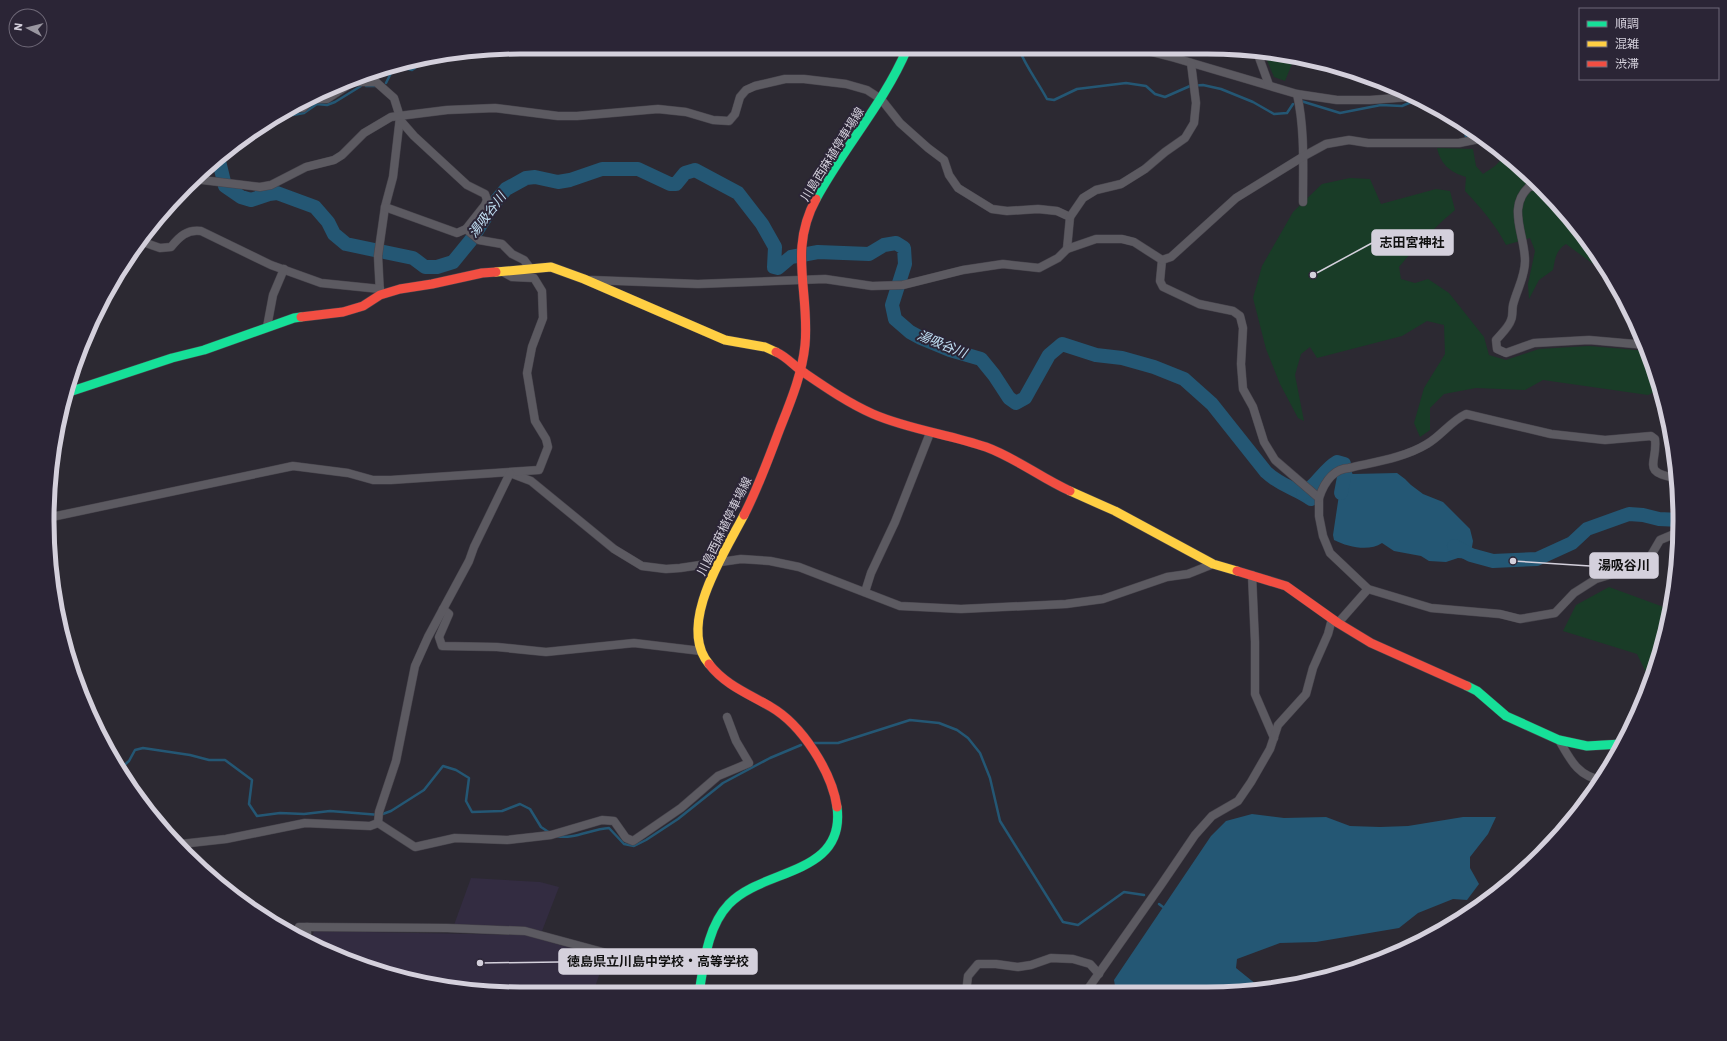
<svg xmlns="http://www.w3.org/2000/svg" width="1727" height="1041" font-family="'IBM Plex Sans','Noto Sans JP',sans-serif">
<rect width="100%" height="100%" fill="#2c2932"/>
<g fill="#332c41">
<path d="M471,878L540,882L559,887L542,931L512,926L454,925Z"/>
<path d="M314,931L526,935L605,958L593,993H489L368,969L311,941Z"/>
</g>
<g fill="#193c27">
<path d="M1264,53L1294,59L1285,81L1274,77Z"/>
<path d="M1437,148L1473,149L1476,166L1483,174L1495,166L1505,156L1541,186L1600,258L1609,274L1604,272L1566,244C1556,250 1555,259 1553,270L1539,280L1529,299L1528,284L1535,251L1530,238L1506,245C1495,224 1481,208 1465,191L1466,177C1450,172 1441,165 1437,148Z"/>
<path d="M1350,178L1370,179L1381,204L1436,189L1450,191L1455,210C1434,228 1416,246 1399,267L1401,279L1415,283L1428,279L1449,293L1484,337L1489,355L1506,360L1539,349L1589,346L1648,351L1659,390L1648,395L1543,380L1525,390L1476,388L1444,394L1430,408V430L1420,437L1414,423L1424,388L1445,354L1444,325L1427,321L1402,336L1317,358L1310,347L1301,354L1295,375L1304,421L1298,418L1280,384L1266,349L1253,298L1262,266L1293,212L1322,184Z"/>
<path d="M1609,587L1669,609L1671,608L1650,681L1637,654L1563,631L1576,605Z"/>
</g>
<g fill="#245774">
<path d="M1350,472L1353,474L1397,473L1405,479L1411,485L1423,494L1443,502L1470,529L1473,541L1470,559L1458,558L1446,562L1429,561L1421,556L1394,551L1382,543C1369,552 1348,547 1334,540L1333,535L1342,475Z"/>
<path d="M1252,814L1284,818L1326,817L1350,826L1380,827L1408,826L1463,817H1496L1488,834L1470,857V868L1479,884L1467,900L1453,899L1418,913L1399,928L1316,942L1280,943L1237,959L1236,968L1262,989L1238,993H1123L1115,986L1114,980L1211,836L1226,821Z"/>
</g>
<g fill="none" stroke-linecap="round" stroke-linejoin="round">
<g stroke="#245774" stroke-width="2.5">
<path d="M1019,49C1026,67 1038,82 1047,99L1054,100L1077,89L1126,83L1146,86L1155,94L1165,97L1190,86L1203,85L1221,89L1253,102L1274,114L1287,113L1293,104"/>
<path d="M386,83L392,71L398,66L412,70L415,68V61"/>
<path d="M366,86H377"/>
<path d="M1301,101L1340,113L1381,105L1402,106L1416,100"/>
<path d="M283,113L293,115L304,113L317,104L327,105L335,102L361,86"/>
<path d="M1464,124L1466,137L1478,134"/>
<path d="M814,743H838L910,720L939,723L957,730L968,738L980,753L990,778L1000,821L1063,922L1078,925L1124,892L1144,895"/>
<path d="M118,765L121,768L129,761L135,750L143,748L190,755L209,760H225L252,780L249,804L257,816L280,813L304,814L330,811L380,815L391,811L424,790L443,766L456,770L469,778L466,801L472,812L502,811L520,804L530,809L541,827L550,833"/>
<path d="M556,836C573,840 591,829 609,828L624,844L634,846L646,840L678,819L723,783L770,758L801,745"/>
<path d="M1159,904L1163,907"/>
</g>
<g stroke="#245774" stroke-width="14">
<path d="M218,157L225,186L241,197L251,200L269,194L277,193L315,207L328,222L334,234L346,244L413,258L425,267H437L453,262L471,240L496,201L506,189L526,178L535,177L558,182L570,180L602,169H638L670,184H676L685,173L695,170L738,193L762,224L775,247L774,267L778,268L791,257L818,252L869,254L884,245L896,243L904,248L905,264L892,305L895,319L910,332L921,338L950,350L981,359L994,375L1009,398L1016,403L1025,398L1049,355L1062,344L1096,355L1122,358L1154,367L1184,379L1212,404L1266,472C1281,486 1295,488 1311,499"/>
<path d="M1303,493C1317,486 1323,470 1337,462L1344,464L1345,472L1341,493"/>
<path d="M1454,546L1471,555L1493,561L1537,559L1572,543L1587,529L1629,514L1643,515L1659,519L1680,520"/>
</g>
<g stroke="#47444c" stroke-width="9">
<g id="street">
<path d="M1136,48L1175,58L1297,94L1337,100H1370L1410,97"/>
<path d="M1257,52L1269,85"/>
<path d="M353,82H376L394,98L400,117L393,177L385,207L378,256L380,294"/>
<path d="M1297,94C1305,130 1303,166 1303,202"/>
<path d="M291,108H303L312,99H327L353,82L355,78"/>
<path d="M400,120L414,136L467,185L485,194L487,200L485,205L466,229"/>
<path d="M194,179L260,187L271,185L306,167L334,160L342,155L364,133L391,117L447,110L495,108L558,116H577L658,109L686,112L713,120L729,121L735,114L740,97L746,90L755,86L785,79H804L846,84L867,90L881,99L900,123L928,148L944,160L949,175L958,188L992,209L1007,211L1038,209L1057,211L1070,217L1067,249"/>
<path d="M1544,188L1530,186C1506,207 1525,234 1525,261C1525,277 1517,289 1513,305C1512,310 1513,316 1511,320C1509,327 1501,334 1496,340L1497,349L1506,353L1534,343L1589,340L1646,345"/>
<path d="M385,207L457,233L466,229L479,240L502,244L512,254L524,260L530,268"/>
<path d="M1070,217L1083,198L1096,190L1121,184L1145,169L1165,152L1185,138L1194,123L1196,103L1191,63"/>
<path d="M140,241L160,248L171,247C179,237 187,229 201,231L271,265L321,283L380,289"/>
<path d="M1162,260L1160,281L1163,287L1199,304L1233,311L1240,316L1243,328L1241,364L1243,389L1253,407L1264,442L1275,460L1319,498V516L1323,536L1330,553L1368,589L1431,608L1500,614L1520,619L1555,613L1574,593L1596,579L1646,564L1660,540L1679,532"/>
<path d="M1162,260L1171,257L1236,198L1304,156L1326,144L1349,140L1368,143H1459L1484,138"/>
<path d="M591,280L698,284L825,279L872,286L903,285L963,270L1003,264L1039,268L1058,258L1067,249L1096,239H1122L1134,242L1162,260"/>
<path d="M267,327L273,295L284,269"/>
<path d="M510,473L531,481L614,549L642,566L666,569L680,568L741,559L770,561L799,567L900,606L961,609L1066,604L1103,599L1167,577L1188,574L1213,564"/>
<path d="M49,495V493"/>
<path d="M1319,498C1324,483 1332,469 1349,468C1374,462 1404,458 1427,444C1441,436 1451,421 1466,414L1551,434L1605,440L1651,436L1655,439C1658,463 1640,472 1676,478"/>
<path d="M47,518L293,466L348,473L373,480H391L539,470L548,447L546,439L535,421L527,373L532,347L543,318L542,291L534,278L512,277L503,272"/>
<path d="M1252,575L1255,642V694L1274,738"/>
<path d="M865,592L871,573L895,522L930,433"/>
<path d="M443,609L449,614L439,637L442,646L497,647L546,652L634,643L701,651"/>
<path d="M1338,623L1368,589"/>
<path d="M1559,740C1570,759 1578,777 1602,780"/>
<path d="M378,823L415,847L455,838L507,840L551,835L602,820L614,821L626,838L633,841L681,808L718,776L749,763L736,741L727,717"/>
<path d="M378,823L379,812L396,761L415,666L428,637L469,561L474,547L510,473"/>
<path d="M181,850V844L226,839L305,823L370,826L378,823"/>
<path d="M299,927H307V939"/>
<path d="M307,927L447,928L525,931L610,954"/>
<path d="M966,993L968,976L978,964H996L1018,967L1031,965L1051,958L1073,959L1090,964L1099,974"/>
<path d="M1085,993L1161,885L1195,835L1212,816L1238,801L1251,782L1270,749L1278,725L1306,694L1313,668L1328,634L1332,619"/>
</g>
</g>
<g stroke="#47444c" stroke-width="10">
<g id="fast">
<path d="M816,199C844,147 884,103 907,49"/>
<path d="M66,393L172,358L204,350L294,318L301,317"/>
<path d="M1467,686L1477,691L1506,716L1559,740L1587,746L1621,744"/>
<path d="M699,993C704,964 707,927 729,904C763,868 846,876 837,807"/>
</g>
</g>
<g stroke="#47444c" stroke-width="10">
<g id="slow">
<path d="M496,272L551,267L584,279L725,340L765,347L776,352"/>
<path d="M1070,491L1115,511L1213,564L1237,571"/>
<path d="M709,664C676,625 725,552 744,515"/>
</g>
</g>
<g stroke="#47444c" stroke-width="10">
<g id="jam">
<path d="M301,317L343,312L363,306L380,295L400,289L432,284L482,273L496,272"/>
<path d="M776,352C787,357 793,365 803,372C825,387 848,403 873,414C910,430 949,434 986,447C1016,458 1041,478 1070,491"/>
<path d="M744,515C758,488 768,460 779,431C790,403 802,375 805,345C810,292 788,250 816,199"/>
<path d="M1237,571L1286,586L1338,623L1371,643L1467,686"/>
<path d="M709,664C725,685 749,694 771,707C802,725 832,772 837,807"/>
</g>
</g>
<use href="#street" stroke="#5c5a61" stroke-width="8"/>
<use href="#fast" stroke="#16e098" stroke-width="9"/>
<use href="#slow" stroke="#ffcf43" stroke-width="9"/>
<use href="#jam" stroke="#f24e42" stroke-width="9"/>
</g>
<g text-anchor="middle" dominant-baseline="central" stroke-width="4" stroke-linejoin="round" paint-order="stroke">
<g font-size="12" fill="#d4d0dc" stroke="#2b2536">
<text transform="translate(832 154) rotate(-58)">川島西麻植停車場線</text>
<text transform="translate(724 526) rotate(-64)">川島西麻植停車場線</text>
</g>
<g font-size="13" font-style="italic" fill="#c2e1f5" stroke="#2b2536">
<text transform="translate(487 215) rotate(-53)">湯吸谷川</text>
<text transform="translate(942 344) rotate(22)">湯吸谷川</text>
</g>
</g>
<path d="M0 0H1727V1041H0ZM520 54H1207A466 466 0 0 1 1673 520V521A466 466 0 0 1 1207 987H520A466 466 0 0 1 54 521V520A466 466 0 0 1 520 54Z" fill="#2b2536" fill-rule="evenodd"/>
<path fill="none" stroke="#d4d0dc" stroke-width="5" d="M520 54H1207A466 466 0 0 1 1673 520V521A466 466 0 0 1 1207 987H520A466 466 0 0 1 54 521V520A466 466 0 0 1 520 54Z"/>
<path fill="none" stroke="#d4d0dc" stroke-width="1.5" d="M1313 275L1372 243M1513 561L1590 566M480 963L559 962"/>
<g fill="#d4d0dc" stroke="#2b2536" stroke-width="1.5">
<circle cx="1313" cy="275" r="4"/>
<circle cx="1513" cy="561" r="4"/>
<circle cx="480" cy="963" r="4"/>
</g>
<g fill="#d4d0dc" stroke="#d4d0dc" stroke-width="1.5">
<rect x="1372" y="230" width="81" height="25" rx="4"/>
<rect x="1590" y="553" width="68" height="25" rx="4"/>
<rect x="559" y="949" width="198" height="25" rx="4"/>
</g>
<g font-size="13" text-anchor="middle" font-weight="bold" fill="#111">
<text x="1412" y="247">志田宮神社</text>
<text x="1624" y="570">湯吸谷川</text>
<text x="658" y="966">徳島県立川島中学校・高等学校</text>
</g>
<rect x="1579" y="8" width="140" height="72" fill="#2b2536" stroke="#6f6978"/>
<rect x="1587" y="21" width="20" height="6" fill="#16e098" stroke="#6f6978"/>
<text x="1615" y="28" font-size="12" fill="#d4d0dc">順調</text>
<rect x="1587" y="41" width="20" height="6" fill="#ffcf43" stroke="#6f6978"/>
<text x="1615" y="48" font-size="12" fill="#d4d0dc">混雑</text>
<rect x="1587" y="61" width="20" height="6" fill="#f24e42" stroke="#6f6978"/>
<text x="1615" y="68" font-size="12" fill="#d4d0dc">渋滞</text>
<g transform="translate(28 28) rotate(277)"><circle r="19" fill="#2b2536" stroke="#6f6978"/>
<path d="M0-3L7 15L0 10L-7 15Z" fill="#9996a0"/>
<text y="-6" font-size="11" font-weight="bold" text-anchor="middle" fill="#d4d0dc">N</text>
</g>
</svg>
